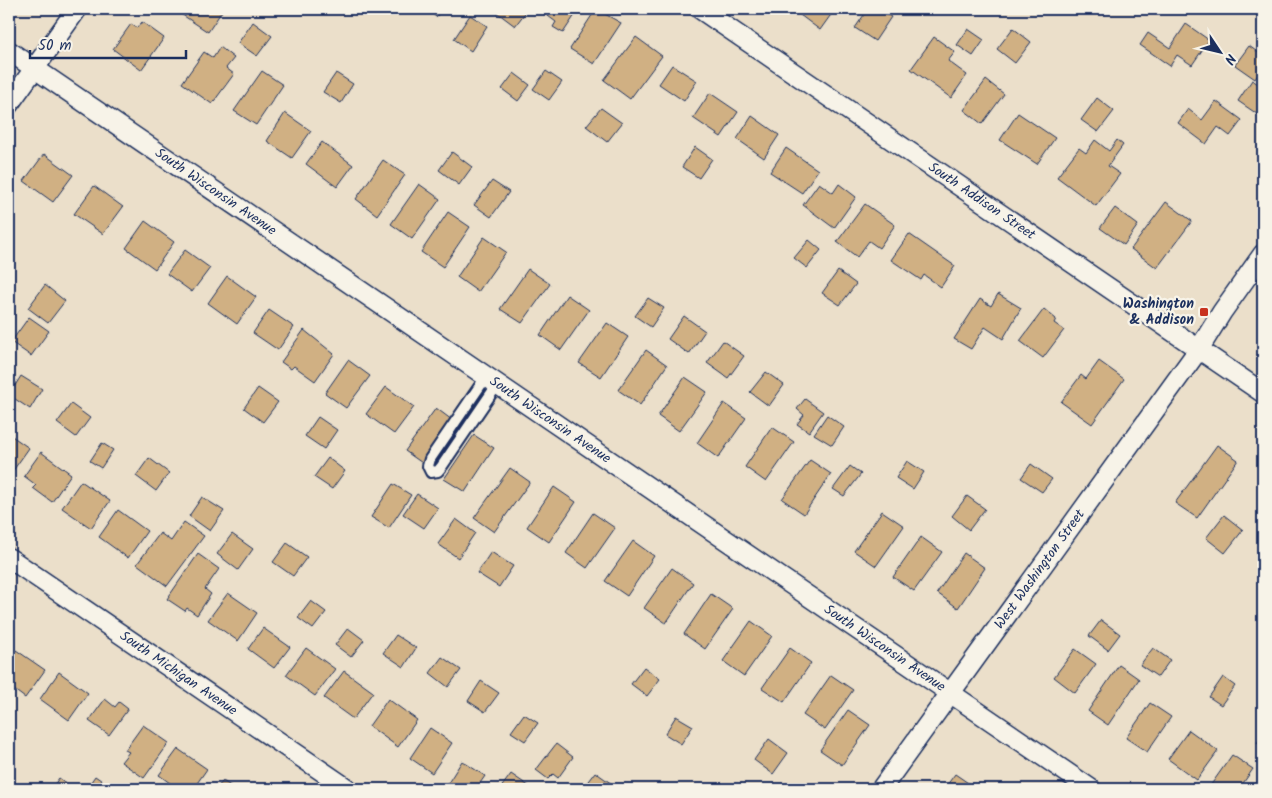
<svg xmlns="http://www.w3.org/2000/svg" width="1272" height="798" font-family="Kalam,sans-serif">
<rect width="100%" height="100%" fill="#ebdfca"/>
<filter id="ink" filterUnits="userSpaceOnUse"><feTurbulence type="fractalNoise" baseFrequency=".02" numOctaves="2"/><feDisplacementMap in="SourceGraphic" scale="10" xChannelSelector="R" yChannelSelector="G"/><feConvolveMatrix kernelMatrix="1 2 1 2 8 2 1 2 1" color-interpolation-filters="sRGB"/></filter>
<g filter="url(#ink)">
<g fill="#d0b083" stroke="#1b2f5e">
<path d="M180,9H219L222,11L208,32L178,12Z"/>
<path d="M426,9H442L436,17Z"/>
<path d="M497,9H528L515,26L495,11Z"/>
<path d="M548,9H579L563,33L553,27L556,22L544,13Z"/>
<path d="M596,9L621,23L594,64L570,49Z"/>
<path d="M806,9H835L820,30L800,15Z"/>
<path d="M868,9H879L891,17L875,41L855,28Z"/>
<path d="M470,15L487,26L471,51L454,39Z"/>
<path d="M142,22L164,38L141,70L113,49L131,24L137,28Z"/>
<path d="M253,22L272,36L257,56L238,43Z"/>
<path d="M1186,24L1209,40L1192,65L1177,55L1170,66L1140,45L1148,33L1170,48Z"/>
<path d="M1013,28L1031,42L1015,63L997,49Z"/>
<path d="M968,29L984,40L973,56L957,45Z"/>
<path d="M636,37L662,56L630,99L604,80Z"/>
<path d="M934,37L955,52L948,61L967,75L951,98L911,69Z"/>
<path d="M1249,46L1263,56V67L1255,79L1235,65Z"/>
<path d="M220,47L234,58L226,68L234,74L212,104L182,83L204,52L213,58Z"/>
<path d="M672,65L697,81L684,101L659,84Z"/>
<path d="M262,71L283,85L256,125L234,111Z"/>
<path d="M546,71L562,82L549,100L533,89Z"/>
<path d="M336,73L353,84L341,103L323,92Z"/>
<path d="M514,73L530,85L518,101L502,89Z"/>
<path d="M986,80L1004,94L982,124L964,110Z"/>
<path d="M1252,80L1263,87V118L1238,101Z"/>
<path d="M710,93L738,112L721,137L693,118Z"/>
<path d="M1097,98L1114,111L1098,132L1081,120Z"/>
<path d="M1216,101L1242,120L1230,136L1218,127L1206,144L1178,123L1188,109L1202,120Z"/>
<path d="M601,108L622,123L607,142L586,126Z"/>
<path d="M285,113L311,131L292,158L267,141Z"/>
<path d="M1018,113L1055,138L1037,164L1000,140Z"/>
<path d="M752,116L779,135L764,158L737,139Z"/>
<path d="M1095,140L1109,151L1117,140L1123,145L1108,166L1120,174L1096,206L1057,177L1079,148L1086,153Z"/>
<path d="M322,142L353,165L337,187L306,164Z"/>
<path d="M695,147L712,159L699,178L682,167Z"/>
<path d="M786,148L818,170L802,193L770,172Z"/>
<path d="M452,152L472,167L459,185L439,170Z"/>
<path d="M44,154L73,175L53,202L24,181Z"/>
<path d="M383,160L405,175L377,215L356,199Z"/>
<path d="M492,181L509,192L491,217L474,205Z"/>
<path d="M819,183L833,193L839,184L856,197L834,228L803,205Z"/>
<path d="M419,184L440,199L412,239L391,224Z"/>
<path d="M94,186L123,207L103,234L74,214Z"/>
<path d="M1166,202L1192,221L1157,268L1131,249Z"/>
<path d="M865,204L895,225L879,248L869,241L857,257L837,242Z"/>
<path d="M1115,208L1138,225L1124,245L1100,228Z"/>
<path d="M448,212L470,227L443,267L421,252Z"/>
<path d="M145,221L174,242L155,269L126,248Z"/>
<path d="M909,234L955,266L941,287L924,275L921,280L891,260Z"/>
<path d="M484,237L506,252L478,292L457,277Z"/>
<path d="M809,240L821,250L807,268L794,258Z"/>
<path d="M185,250L210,268L192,292L167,274Z"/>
<path d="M528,269L550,284L522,323L500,309Z"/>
<path d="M838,271L856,284L840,305L822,293Z"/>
<path d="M227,276L256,297L237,324L208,303Z"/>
<path d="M45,285L65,301L48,323L28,308Z"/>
<path d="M998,294L1021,308L1003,339L985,327L971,349L954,339L980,299L991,306Z"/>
<path d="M567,295L589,310L561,350L540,335Z"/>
<path d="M648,298L664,308L651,327L635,316Z"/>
<path d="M1044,309L1056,319L1054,323L1064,330L1043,358L1020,341Z"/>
<path d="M269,310L294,327L278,350L253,333Z"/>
<path d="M684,316L705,331L689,354L668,339Z"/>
<path d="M29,317L49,331L31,356L11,342Z"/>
<path d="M607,323L628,337L601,377L579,363Z"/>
<path d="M304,330L334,354L315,381L294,366L291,369L281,362Z"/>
<path d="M723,341L744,356L728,378L707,363Z"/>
<path d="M646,350L667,365L640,405L618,390Z"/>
<path d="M348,360L370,376L346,408L325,393Z"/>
<path d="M1099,361L1124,379L1092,424L1061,402L1081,375L1086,379Z"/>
<path d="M766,372L784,385L769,406L750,392Z"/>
<path d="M21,376L42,389L30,409L9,395Z"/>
<path d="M685,377L707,392L679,431L658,416Z"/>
<path d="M386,387L414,407L394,434L366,414Z"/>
<path d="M258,388L278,402L263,422L244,408Z"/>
<path d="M805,399L823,412L809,432L797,424L804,415L797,409Z"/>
<path d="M724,403L746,418L718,458L697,443Z"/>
<path d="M71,404L90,418L76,437L57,423Z"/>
<path d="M436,408L456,423L425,465L405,451Z"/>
<path d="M827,415L844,427L832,445L814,434Z"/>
<path d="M318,417L337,430L324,449L305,436Z"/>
<path d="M772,427L794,442L766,482L745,467Z"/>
<path d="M9,434L29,448L12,472L9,470Z"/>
<path d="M474,435L494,448L465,492L444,479Z"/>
<path d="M102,443L113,450L101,468L90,461Z"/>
<path d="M1217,445L1238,460L1197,518L1175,503Z"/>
<path d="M41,452L71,474L52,502L33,488L36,485L24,476Z"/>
<path d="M149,458L169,473L156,491L136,476Z"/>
<path d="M328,458L345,471L332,489L314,477Z"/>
<path d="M810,460L831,474L804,514L782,499Z"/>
<path d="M907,461L924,472L913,489L896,478Z"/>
<path d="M1031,464L1052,479L1042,492L1021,478Z"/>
<path d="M850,466L861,474L844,496L833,489Z"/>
<path d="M510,468L530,482L494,532L474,518Z"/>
<path d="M81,481L110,501L91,528L62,508Z"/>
<path d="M393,484L411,495L389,528L371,517Z"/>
<path d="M554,487L576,502L549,542L527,527Z"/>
<path d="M417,494L438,508L424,528L403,514Z"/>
<path d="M967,496L985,509L969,530L952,516Z"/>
<path d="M202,497L224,511L210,531L189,516Z"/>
<path d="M118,510L147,531L128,558L99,537Z"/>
<path d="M882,511L904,526L876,566L854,551Z"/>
<path d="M593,513L615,528L587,568L566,553Z"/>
<path d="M1224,515L1243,530L1225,553L1206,538Z"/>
<path d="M456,519L475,533L458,558L438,544Z"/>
<path d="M184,522L204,536L167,586L137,564L160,533L171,541Z"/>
<path d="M232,534L253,549L238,570L217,554Z"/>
<path d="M921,537L942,552L914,591L893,577Z"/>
<path d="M633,541L654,556L627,596L605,581Z"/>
<path d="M287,543L307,557L293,576L273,562Z"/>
<path d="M491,552L513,566L499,587L477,573Z"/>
<path d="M964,553L985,568L958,608L937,593Z"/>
<path d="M198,554L219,569L205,589L211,594L197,615L187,608L185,611L167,599Z"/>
<path d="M672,568L693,583L666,623L644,608Z"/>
<path d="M228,593L257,613L238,641L208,620Z"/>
<path d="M711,594L733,609L705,649L684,634Z"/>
<path d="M311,601L326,612L313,629L298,618Z"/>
<path d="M1101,620L1120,634L1108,650L1089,636Z"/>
<path d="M751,621L772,636L744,676L723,661Z"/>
<path d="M263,628L290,647L274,668L248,649Z"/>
<path d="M348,628L364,640L351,657L335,645Z"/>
<path d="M396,635L416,648L404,667L383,653Z"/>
<path d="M306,648L335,669L315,696L286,675Z"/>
<path d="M790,648L811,663L784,702L762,688Z"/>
<path d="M1153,648L1170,660L1158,677L1140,665Z"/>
<path d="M1075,649L1096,664L1075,693L1054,677Z"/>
<path d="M16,650L45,670L25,698L9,686V660Z"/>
<path d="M442,657L461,670L448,687L430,673Z"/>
<path d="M1119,665L1139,679L1108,725L1088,711Z"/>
<path d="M644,667L660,679L647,696L631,684Z"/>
<path d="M344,671L373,692L353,719L324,698Z"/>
<path d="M59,672L88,693L69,720L40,699Z"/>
<path d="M831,675L853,690L825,730L803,715Z"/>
<path d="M1223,677L1235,686L1221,705L1209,697Z"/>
<path d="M481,681L499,693L485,712L468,701Z"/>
<path d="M105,699L115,707L119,702L128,709L109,735L89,721Z"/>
<path d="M388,699L417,720L398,747L369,726Z"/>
<path d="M1150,703L1171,717L1147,752L1126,738Z"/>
<path d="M848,710L870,725L842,765L820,750Z"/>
<path d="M524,714L538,723L525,741L511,732Z"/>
<path d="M676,716L693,726L681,744L665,734Z"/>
<path d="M143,725L169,743L144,778L121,762L129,752L125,750Z"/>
<path d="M430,728L452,743L432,773L410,758Z"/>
<path d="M1189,730L1218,751L1197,780L1168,759Z"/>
<path d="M1263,734V747L1257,743Z"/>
<path d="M769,739L788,753L773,774L754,760Z"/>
<path d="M556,744L573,757L558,778L553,774L548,779L536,770Z"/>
<path d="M178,749L207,769L193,789H178L159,775Z"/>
<path d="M1232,755L1253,769L1239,789H1208Z"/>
<path d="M462,761L485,776L476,789H458L448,783Z"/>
<path d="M595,772L612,784L609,789H582Z"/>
<path d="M511,774L533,789H500Z"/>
<path d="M955,774L977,789H944Z"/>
<path d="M95,776L111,787L109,789H86Z"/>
<path d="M59,778L74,789H51Z"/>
<path d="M223,781L235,789H216Z"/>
</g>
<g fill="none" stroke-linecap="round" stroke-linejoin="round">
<g stroke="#1b2f5e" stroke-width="14">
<path id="lane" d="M486,377L430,459L428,466L431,472L438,471L442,466L497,385"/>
</g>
<g stroke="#1b2f5e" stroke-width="22">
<g id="street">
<path id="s1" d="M700,9L1263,393"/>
<path id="s2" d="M9,51L1091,789"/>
<path d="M9,104L77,9"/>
<path id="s3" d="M9,558L348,789"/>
<path id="s4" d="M881,789L1199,349L1222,312L1263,254"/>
</g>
</g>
<use href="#lane" stroke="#f7f3e8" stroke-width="10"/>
<use href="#street" stroke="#f7f3e8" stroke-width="19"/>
</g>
</g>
<rect fill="#c8321e" stroke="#f7f3e8" stroke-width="2" x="1199" y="307" width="10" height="10" rx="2.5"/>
<g text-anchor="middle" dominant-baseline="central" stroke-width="4.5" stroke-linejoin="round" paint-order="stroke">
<g font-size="14" fill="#1b2f5e" stroke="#f7f3e8">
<text stroke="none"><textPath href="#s2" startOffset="250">South Wisconsin Avenue</textPath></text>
<text stroke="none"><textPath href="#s1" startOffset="341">South Addison Street</textPath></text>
<text stroke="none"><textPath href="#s2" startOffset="655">South Wisconsin Avenue</textPath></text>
<text stroke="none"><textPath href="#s4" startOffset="271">West Washington Street</textPath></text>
<text stroke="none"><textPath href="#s2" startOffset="1060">South Wisconsin Avenue</textPath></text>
<text stroke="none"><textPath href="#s3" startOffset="205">South Michigan Avenue</textPath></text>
</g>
<g font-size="14" font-weight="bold" fill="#1b2f5e" stroke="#f7f3e8" text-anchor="end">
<text x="1194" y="304">Washington<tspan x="1194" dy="16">&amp; Addison</tspan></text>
</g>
</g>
<rect width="1272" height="798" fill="none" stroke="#f7f3e8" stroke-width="30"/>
<rect x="15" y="15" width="1242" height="768" fill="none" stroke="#1b2f5e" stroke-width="2" filter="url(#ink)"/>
<g transform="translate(1220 52) rotate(125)" stroke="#f7f3e8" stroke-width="4" paint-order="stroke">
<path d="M0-4L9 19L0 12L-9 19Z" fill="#1b2f5e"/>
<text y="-8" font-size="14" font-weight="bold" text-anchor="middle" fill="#1b2f5e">N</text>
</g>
<path d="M30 50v8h156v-8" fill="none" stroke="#1b2f5e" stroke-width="2.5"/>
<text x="38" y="50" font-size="15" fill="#1b2f5e" stroke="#f7f3e8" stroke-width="4" paint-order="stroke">50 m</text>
</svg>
